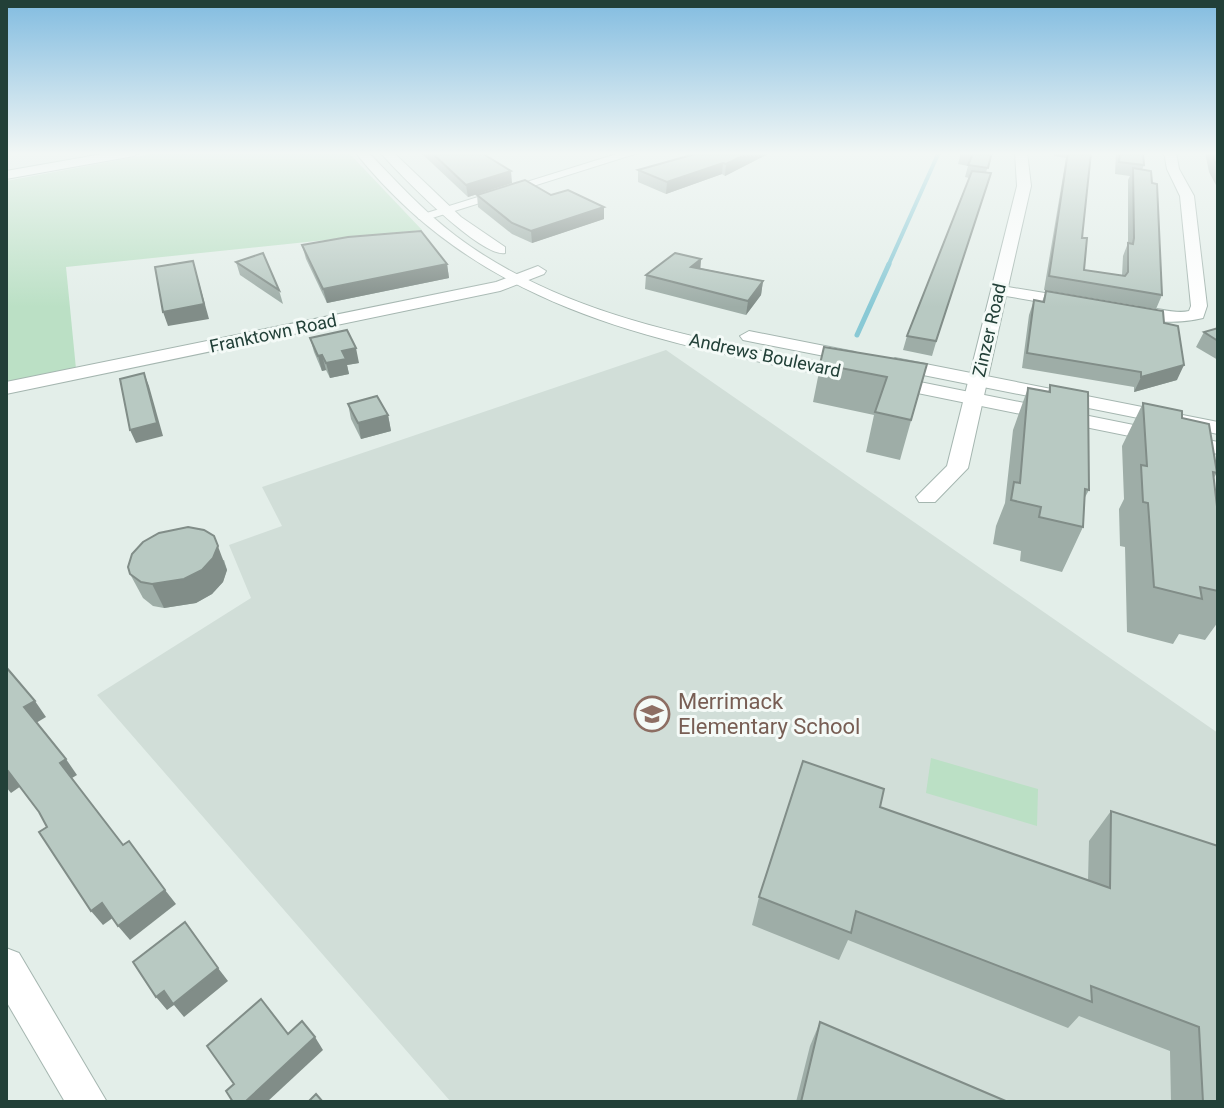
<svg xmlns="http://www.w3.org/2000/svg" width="1224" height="1108" font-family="Roboto,sans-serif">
<rect width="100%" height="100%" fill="#e3eee9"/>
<path fill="#d1ded8" d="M666,350L1218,733V1102H451L97,695L251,598L229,545L282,526L262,487Z"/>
<g fill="#bbe0c5">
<path d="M162,152H348L422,230L66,267L76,369L6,383V181Z"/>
<path d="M931,758L1038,789L1037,826L926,793Z"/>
</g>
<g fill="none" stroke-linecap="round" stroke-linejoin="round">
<path stroke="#89c9d5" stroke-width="4" d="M888,266L939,152"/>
<path stroke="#89c9d5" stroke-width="5" d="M857,335L889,264"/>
<g stroke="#a5b6b0" stroke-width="2">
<g id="minor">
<path d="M623,152H641L429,219H419L417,216Z"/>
<path d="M1015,152H1027L1031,186L1008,287L1075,298L1083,303L1075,308L1006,296L968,468L935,502H919L916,497L947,466L1017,186Z"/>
<path d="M1164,152H1176L1179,169L1194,196L1207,306L1203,318C1183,323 1138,325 1123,312C1138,299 1170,316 1189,311L1191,306L1180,196L1167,169Z"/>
<path d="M538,266L546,271L544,274L500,291L6,394V382L496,282Z"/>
<path d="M6,948L19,953L107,1102H65L6,1001Z"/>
</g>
</g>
<g stroke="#a5b6b0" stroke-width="2">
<g id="tertiary">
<path d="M355,152H368C396,181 423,211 456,236C567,320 717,342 850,368L859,374L850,380C659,342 484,313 355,152Z"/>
<path d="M380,152H393L461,217L505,247V253C481,258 398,173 380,152Z"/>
<path d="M749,331L855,352L864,357L855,362L743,340L740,336Z"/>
<path d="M895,358L1218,422V434L888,368L886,364Z"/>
<path d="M890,376L1218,442V454L883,386L881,382L883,378Z"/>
</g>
</g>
<g stroke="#a1bab1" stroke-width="2">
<path id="secondary" d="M114,152H140L134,156L6,179V171Z"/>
</g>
<use href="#minor" fill="#fff" fill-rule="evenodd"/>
<use href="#tertiary" fill="#fff" fill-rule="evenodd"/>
<use href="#secondary" fill="#fff" fill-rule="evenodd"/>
</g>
<g fill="#9eada7">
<path d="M420,152H480L512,183L468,197Z"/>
<path d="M702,152H772L725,176L722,174L666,194L638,182V170Z"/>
<path d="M961,152H992L932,356L903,350L907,336L969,178L965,177L968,166L958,164Z"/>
<path d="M1054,152H1081L1084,270L1122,276L1123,256L1128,243V180L1130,176L1115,174L1116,152H1143L1144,165L1142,170L1162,295L1156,309L1044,290L1066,158L1054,156Z"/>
<path d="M1205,152H1218V189L1209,172Z"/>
<path d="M477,195H551L604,219L532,243L512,234L478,207Z"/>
<path d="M302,245L447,264L449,278L327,303L306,259Z"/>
<path d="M701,259L700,268L763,281L761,295L746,315L645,289L646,275Z"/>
<path d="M236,262L279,290L283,304L240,275Z"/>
<path d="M1046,291L1164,323L1177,380L1134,392V387L1022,368L1029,315L1034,300L1042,302Z"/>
<path d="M1218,328V360L1196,347L1204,332Z"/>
<path d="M310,338L359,363L347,365L349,374L330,378L326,370L322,371L314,352Z"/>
<path d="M824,347L927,364L900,460L866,452L874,415L813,402Z"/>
<path d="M1050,385L1089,490L1084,499L1083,527L1062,572L1020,561L1021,551L993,544L996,526L1005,503L1013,430L1028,388L1048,392Z"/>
<path d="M1143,403L1182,418L1217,473L1213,479L1218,515V622L1205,640L1179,634L1173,644L1127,632L1125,547L1120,546L1119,509L1124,499L1122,446Z"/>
<path d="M348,404L388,415L391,431L361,439L351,419Z"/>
<path d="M224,560L227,570L223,582L212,594L196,603L164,608L153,606L143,598L130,574Z"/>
<path d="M880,807L1088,880L1089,841L1111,811L1215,846L1218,843V1102H1171L1170,1051L1079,1016L1068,1028L848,940L839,960L752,925L759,897Z"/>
<path d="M820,1022L1008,1102H796L810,1046Z"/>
</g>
<g fill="#818d88">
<path d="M751,152H772L725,176L726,164Z"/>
<path d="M723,163L722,174L666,194L667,182Z"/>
<path d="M511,171L512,183L468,197L466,185Z"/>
<path d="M604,207V219L532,243L531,231Z"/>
<path d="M701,259L700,273L691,267Z"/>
<path d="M193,261L209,319L168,326L163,312Z"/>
<path d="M447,264L449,278L327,303L323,289Z"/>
<path d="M763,281L761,295L746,315L748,301Z"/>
<path d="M356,348L359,363L347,365L349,374L330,378L326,363L342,351Z"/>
<path d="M322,355L326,370L322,371L318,356Z"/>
<path d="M1184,365L1177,380L1134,392L1141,377Z"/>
<path d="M144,373L149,386L163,436L136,443L130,430Z"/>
<path d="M388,415L391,431L361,439L358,423Z"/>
<path d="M214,536L227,570L223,582L212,594L196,603L164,608L152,584Z"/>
<path d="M35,701L46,717L36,723L24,707Z"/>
<path d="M66,759L77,775L72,778L60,763Z"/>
<path d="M8,771L21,786L11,793L6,787V772Z"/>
<path d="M165,890L176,904L130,940L118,926Z"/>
<path d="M102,903L114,917L103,925L91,911Z"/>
<path d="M218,968L228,981L184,1017L174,1005L167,1010L156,997L164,991Z"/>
<path d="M315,1037L323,1050L267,1102H245Z"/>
</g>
<g fill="#b8c9c2" stroke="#818d88" stroke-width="2">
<path d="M431,152H480L511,171L466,185Z"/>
<path d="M702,152H751L726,164L723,163L667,182L638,170Z"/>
<path d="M961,152H992L988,168L968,165L973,154Z"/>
<path d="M1068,152L1091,153L1082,238H1087L1084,270L1125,276L1128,272V243L1133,244L1134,238L1133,168L1151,171L1152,183L1157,184L1162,295L1049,276Z"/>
<path d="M1120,152H1143L1144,165L1119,162Z"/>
<path d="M1213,152H1218V167L1214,160Z"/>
<path d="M972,171L991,173L936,341L907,336Z"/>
<path d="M525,180L551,195L568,190L604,207L531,231L512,223L477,195Z"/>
<path d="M421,231L447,264L323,289L302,245L348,237Z"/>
<path d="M263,253L279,290L236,262Z"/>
<path d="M675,253L701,259L691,267L763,281L748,301L646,275Z"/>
<path d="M193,261L204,304L163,312L155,267Z"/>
<path d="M1046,291L1163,311L1164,323L1178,326L1184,365L1141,377V372L1027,353L1034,300L1044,302Z"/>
<path d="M1218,328V341L1204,332Z"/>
<path d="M347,330L356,348L342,351L346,359L326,363L322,355L318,356L310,338Z"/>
<path d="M824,347L927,364L911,420L875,412L887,377L820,364Z"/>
<path d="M144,373L157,423L130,430L120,379Z"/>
<path d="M1050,385L1088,392L1089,490L1085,489L1083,527L1039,517L1041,507L1011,500L1014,482L1020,483L1028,388L1050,392Z"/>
<path d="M377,396L388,415L358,423L348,404Z"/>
<path d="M1143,403L1182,411V418L1209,424L1217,473L1213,472L1218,515V591L1200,587L1202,599L1154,587L1148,503L1143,502L1141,465L1147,466Z"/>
<path d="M188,527L204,530L214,536L218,546L213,558L202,570L184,579L152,584L141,582L130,574L128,567L132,554L143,542L159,533Z"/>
<path d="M6,667L35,701L24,707L66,759L60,763L123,845L129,841L165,890L118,926L102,903L91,911L39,832L47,827L39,812L8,771L6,772Z"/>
<path d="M803,761L884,789L880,807L1110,888L1111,811L1218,846V1102H1203L1199,1027L1091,986L1092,1002L856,911L851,933L759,897Z"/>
<path d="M185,922L218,968L173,1004L164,991L156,997L133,962Z"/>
<path d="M261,999L288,1034L302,1021L315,1037L245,1102H233L226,1091L234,1084L207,1046Z"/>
<path d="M820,1022L1008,1102H801Z"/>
<path d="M316,1094L323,1102H308Z"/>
</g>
<linearGradient id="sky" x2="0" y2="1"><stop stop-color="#82bce0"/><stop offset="0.5" stop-color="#f2f7f5"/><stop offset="1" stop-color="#f2f7f5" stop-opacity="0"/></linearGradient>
<rect width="1224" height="307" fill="url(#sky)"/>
<defs>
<g id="school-ring" transform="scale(1.8)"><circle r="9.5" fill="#f4faf7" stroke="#8d6e63" stroke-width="1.5"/><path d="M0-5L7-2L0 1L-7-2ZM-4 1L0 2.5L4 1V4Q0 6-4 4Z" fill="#8d6e63"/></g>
</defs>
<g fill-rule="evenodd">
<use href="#school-ring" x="652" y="714"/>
</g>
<g text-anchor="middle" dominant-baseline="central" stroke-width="6" stroke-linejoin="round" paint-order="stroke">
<g font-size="18" fill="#224038" stroke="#f4faf7">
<text transform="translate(989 330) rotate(-77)">Zinzer Road</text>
<text transform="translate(273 333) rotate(-12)">Franktown Road</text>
<text transform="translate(765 355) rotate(12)">Andrews Boulevard</text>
</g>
<g font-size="22" fill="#785e54" stroke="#f4faf7" text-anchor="start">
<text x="678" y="701">Merrimack<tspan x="678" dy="25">Elementary School</tspan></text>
</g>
</g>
<rect width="1224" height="1108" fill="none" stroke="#224038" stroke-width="16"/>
</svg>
